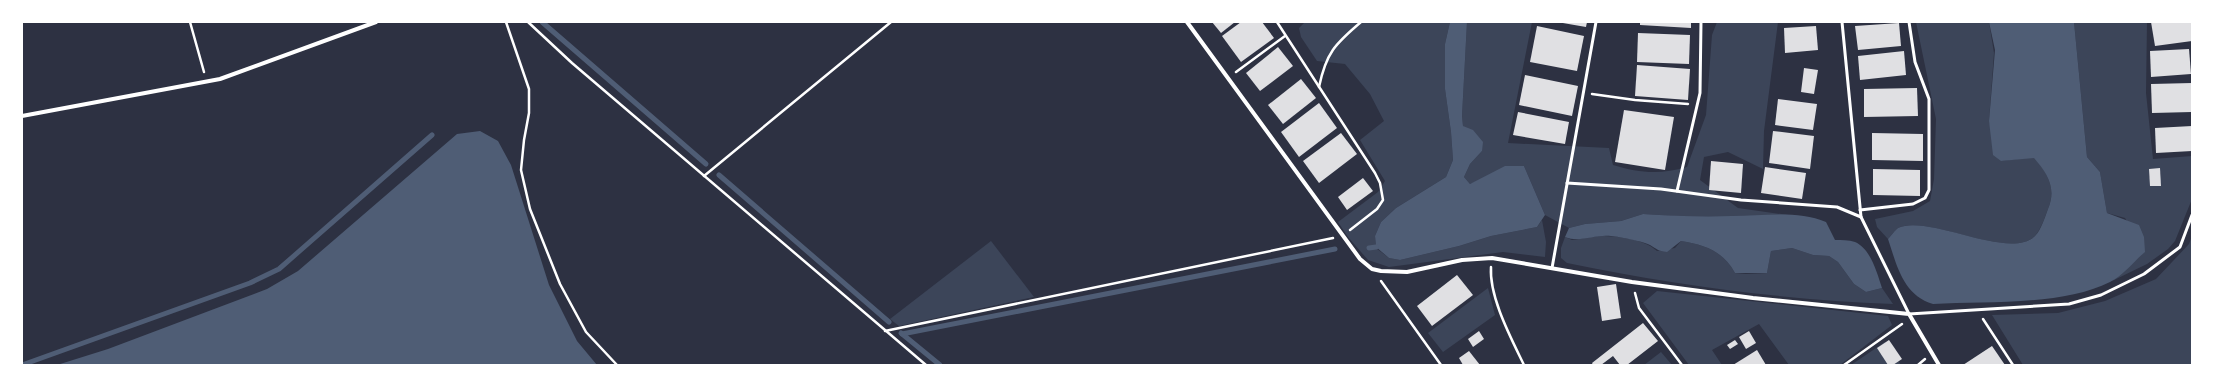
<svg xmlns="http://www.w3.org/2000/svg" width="2214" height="387" font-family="Cabin,sans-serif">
<rect width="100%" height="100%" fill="#2d3142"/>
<g fill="#3c4559">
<path d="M1305,22H1450L1445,44V89L1451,132L1453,160L1446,177L1396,208L1381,222L1375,236L1376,248L1389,258L1400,260L1459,246L1491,236L1537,227L1542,220L1546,242L1545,257L1503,252L1389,267L1368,260L1348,237L1338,222L1378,192L1385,181L1360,140L1384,121L1370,94L1345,64L1317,61L1301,37L1299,28Z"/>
<path d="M1467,22H1532L1508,143L1609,148L1613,165C1639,173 1660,175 1687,167L1706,115L1712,35L1717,22H1778L1764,131L1763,169L1728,152L1704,157L1700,180L1738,208L1795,216L1691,217L1643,214L1621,221L1585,224L1569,228L1545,215L1524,166L1470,184L1464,177L1470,164L1482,151L1463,126L1462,116Z"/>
<path d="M1916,22H1989L1994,53L1989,121L2001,161L2034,157C2047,173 2057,188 2048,209C2045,217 2041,229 2035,236C2009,261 1928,214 1898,228C1895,230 1891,236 1888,239L1877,227L1875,219L1913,211L1930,201L1934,179L1936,119Z"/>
<path d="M2074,22H2147L2146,93L2153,159L2192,156V199L2175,241L2168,249L2147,264L2112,281L2144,252L2125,218L2107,213L2100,172L2087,157Z"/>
<path d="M1597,236C1615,236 1643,238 1657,251L1675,248L1681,241C1705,245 1723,251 1735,273L1746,274L1767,273L1771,251L1792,248L1813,255L1829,256L1838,262L1854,284L1866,292L1882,288L1893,304C1784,300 1674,285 1567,263L1561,258V248L1565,237L1572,240Z"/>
<path d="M2192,236V365H2023L1992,315L2058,313L2105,301L2156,279L2189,244Z"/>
<path d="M991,241L1034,297L899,326L890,319Z"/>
<path d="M1488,288L1495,315L1443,352L1428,333Z"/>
<path d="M1657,291L1888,316L1892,325L1840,365H1789L1759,324L1712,350L1722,365H1689L1643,303Z"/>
<path d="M1885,342L1901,365H1851Z"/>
<path d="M1661,352L1672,365H1644Z"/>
</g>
<g fill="#4f5d75">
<path d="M1450,22H1467L1462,116L1463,126L1473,130L1483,142L1482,151L1470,164L1464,177L1470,184L1505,166H1524L1545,215L1537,227L1491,236L1459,246L1400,260L1389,258L1376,247L1375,236L1381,222L1396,208L1446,177L1453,160L1451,132L1445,89V44Z"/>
<path d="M1989,22H2074L2087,157L2100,172L2107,213L2139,225L2144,237L2145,252C2134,261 2123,276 2110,282C2063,306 1985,301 1933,304C1903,295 1897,266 1888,239C1891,236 1895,230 1898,228C1929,214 2009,261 2035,236C2041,230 2045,217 2048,209C2057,188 2047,173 2034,158L2001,161L1993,155L1989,121L1995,50Z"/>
<path d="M480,131L498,141L511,165L549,285L577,341L597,365H57L108,349L267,289L298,271L457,134Z"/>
<path d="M1643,214C1673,216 1702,217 1732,216C1762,216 1798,210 1826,222L1835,240C1841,240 1849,240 1855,242C1871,249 1877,273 1882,288L1866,292L1854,284L1838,262L1829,256L1813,255L1792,248L1771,251L1767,273H1735C1723,251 1705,245 1681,241L1667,252C1658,251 1657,249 1650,245C1642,241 1620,237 1611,236C1595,234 1580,243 1565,237L1569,228L1585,224L1621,221Z"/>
</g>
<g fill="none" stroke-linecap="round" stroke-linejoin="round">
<g stroke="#4f5d75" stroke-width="5">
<path d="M542,22L706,164"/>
<path d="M719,175L889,322"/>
<path d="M1369,248L1376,247"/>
<path d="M901,333L940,365"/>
<path d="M902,334L1335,249"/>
<path d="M22,365L250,283L279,269L432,135"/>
</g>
</g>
<g fill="#e0e0e3">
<path d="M1212,22H1235L1221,33Z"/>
<path d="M1241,22H1262L1274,38L1241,62L1222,36Z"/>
<path d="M1557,22H1587L1586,27Z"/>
<path d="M1640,22H1691V28L1640,25Z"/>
<path d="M2151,22H2192V41L2155,46Z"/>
<path d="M1899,23L1901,46L1858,50L1855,26Z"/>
<path d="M1537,26L1584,36L1577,71L1530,62Z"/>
<path d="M1816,26L1818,50L1785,53L1784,28Z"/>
<path d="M1638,33L1690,35L1689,64L1637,62Z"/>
<path d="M1278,47L1293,66L1260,91L1246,73Z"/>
<path d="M2189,49L2191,74L2151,77L2150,51Z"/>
<path d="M1904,51L1906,75L1860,80L1858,56Z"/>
<path d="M1637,65L1690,69L1688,100L1635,96Z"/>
<path d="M1804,68L1818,70L1814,94L1801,92Z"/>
<path d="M1525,75L1578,86L1572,116L1519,105Z"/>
<path d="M1301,79L1316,98L1283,124L1268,105Z"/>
<path d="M2192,83V112L2152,113L2151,84Z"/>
<path d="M1917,88L1918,116L1864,117V89Z"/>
<path d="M1778,99L1817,104L1813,130L1775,125Z"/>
<path d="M1319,103L1337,128L1299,157L1281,132Z"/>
<path d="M1624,110L1674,117L1665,170L1615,162Z"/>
<path d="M1518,112L1569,122L1565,144L1513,135Z"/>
<path d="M2192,126V151L2156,153L2155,128Z"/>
<path d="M1773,131L1814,136L1810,169L1769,163Z"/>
<path d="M1341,133L1357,154L1319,183L1303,161Z"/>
<path d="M1872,133L1923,134V161L1872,160Z"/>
<path d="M1711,161L1743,164L1741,193L1709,190Z"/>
<path d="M1765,167L1806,173L1802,199L1761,193Z"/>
<path d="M2160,168L2161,186H2150L2149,169Z"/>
<path d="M1873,169L1920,170V196L1873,195Z"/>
<path d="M1363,178L1373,191L1347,210L1338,197Z"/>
<path d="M1457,275L1473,295L1432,326L1417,306Z"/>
<path d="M1616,284L1621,318L1602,321L1597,287Z"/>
<path d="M1643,323L1658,341L1627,365H1620L1613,356L1601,365H1593L1592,363Z"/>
<path d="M1479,331L1484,339L1473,347L1468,339Z"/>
<path d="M1749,331L1756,343L1746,349L1739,337Z"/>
<path d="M1735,340L1738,344L1730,349L1727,345Z"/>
<path d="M1889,340L1902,359L1893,365H1888L1877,348Z"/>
<path d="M1992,346L2005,365H1963Z"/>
<path d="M1757,350L1766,365H1733Z"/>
<path d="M1469,351L1480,365H1463L1459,358Z"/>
</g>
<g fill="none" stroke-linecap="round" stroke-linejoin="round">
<g stroke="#fff" stroke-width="2.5">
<path d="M190,22L204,72"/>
<path d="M506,22L529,89V113L524,140L521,170L530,209L560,284L586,332L617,365"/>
<path d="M528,22L572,63L926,365"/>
<path d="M1277,22L1375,173L1380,183L1383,200L1377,209L1350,230"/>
<path d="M1236,72L1285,36"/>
<path d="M1319,87C1326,53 1335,44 1361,22"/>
<path d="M1592,94L1635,100L1688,104"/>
<path d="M704,176L891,22"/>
<path d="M1491,267C1489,297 1511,338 1524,365"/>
<path d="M1381,281L1441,365"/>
<path d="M1635,293L1639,308L1682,365"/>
<path d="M1983,319L2013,365"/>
<path d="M885,331L1333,238"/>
<path d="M1844,365L1902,324"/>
<path d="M1918,365L1925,359"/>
</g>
<g stroke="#fff" stroke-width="3">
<path d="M1842,22L1861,217L1909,314L2069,304L2101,295L2144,274L2180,247L2192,215"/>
<path d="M1567,183L1661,189L1741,200L1837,207L1861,217"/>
<path d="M1677,191L1700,93L1701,22"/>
<path d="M1860,210L1913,204L1925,198L1929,190V99L1915,62L1909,22"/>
<path d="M1552,268L1596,22"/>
</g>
<g stroke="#fff" stroke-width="4">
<path d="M1187,22L1360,259L1372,269L1381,271L1407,272L1462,260L1492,258L1632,282L1753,298L1909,314L1939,365"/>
<path d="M22,116L220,79L376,22"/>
</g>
</g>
<rect width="2214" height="387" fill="none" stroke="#ffffff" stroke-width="46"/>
</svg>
